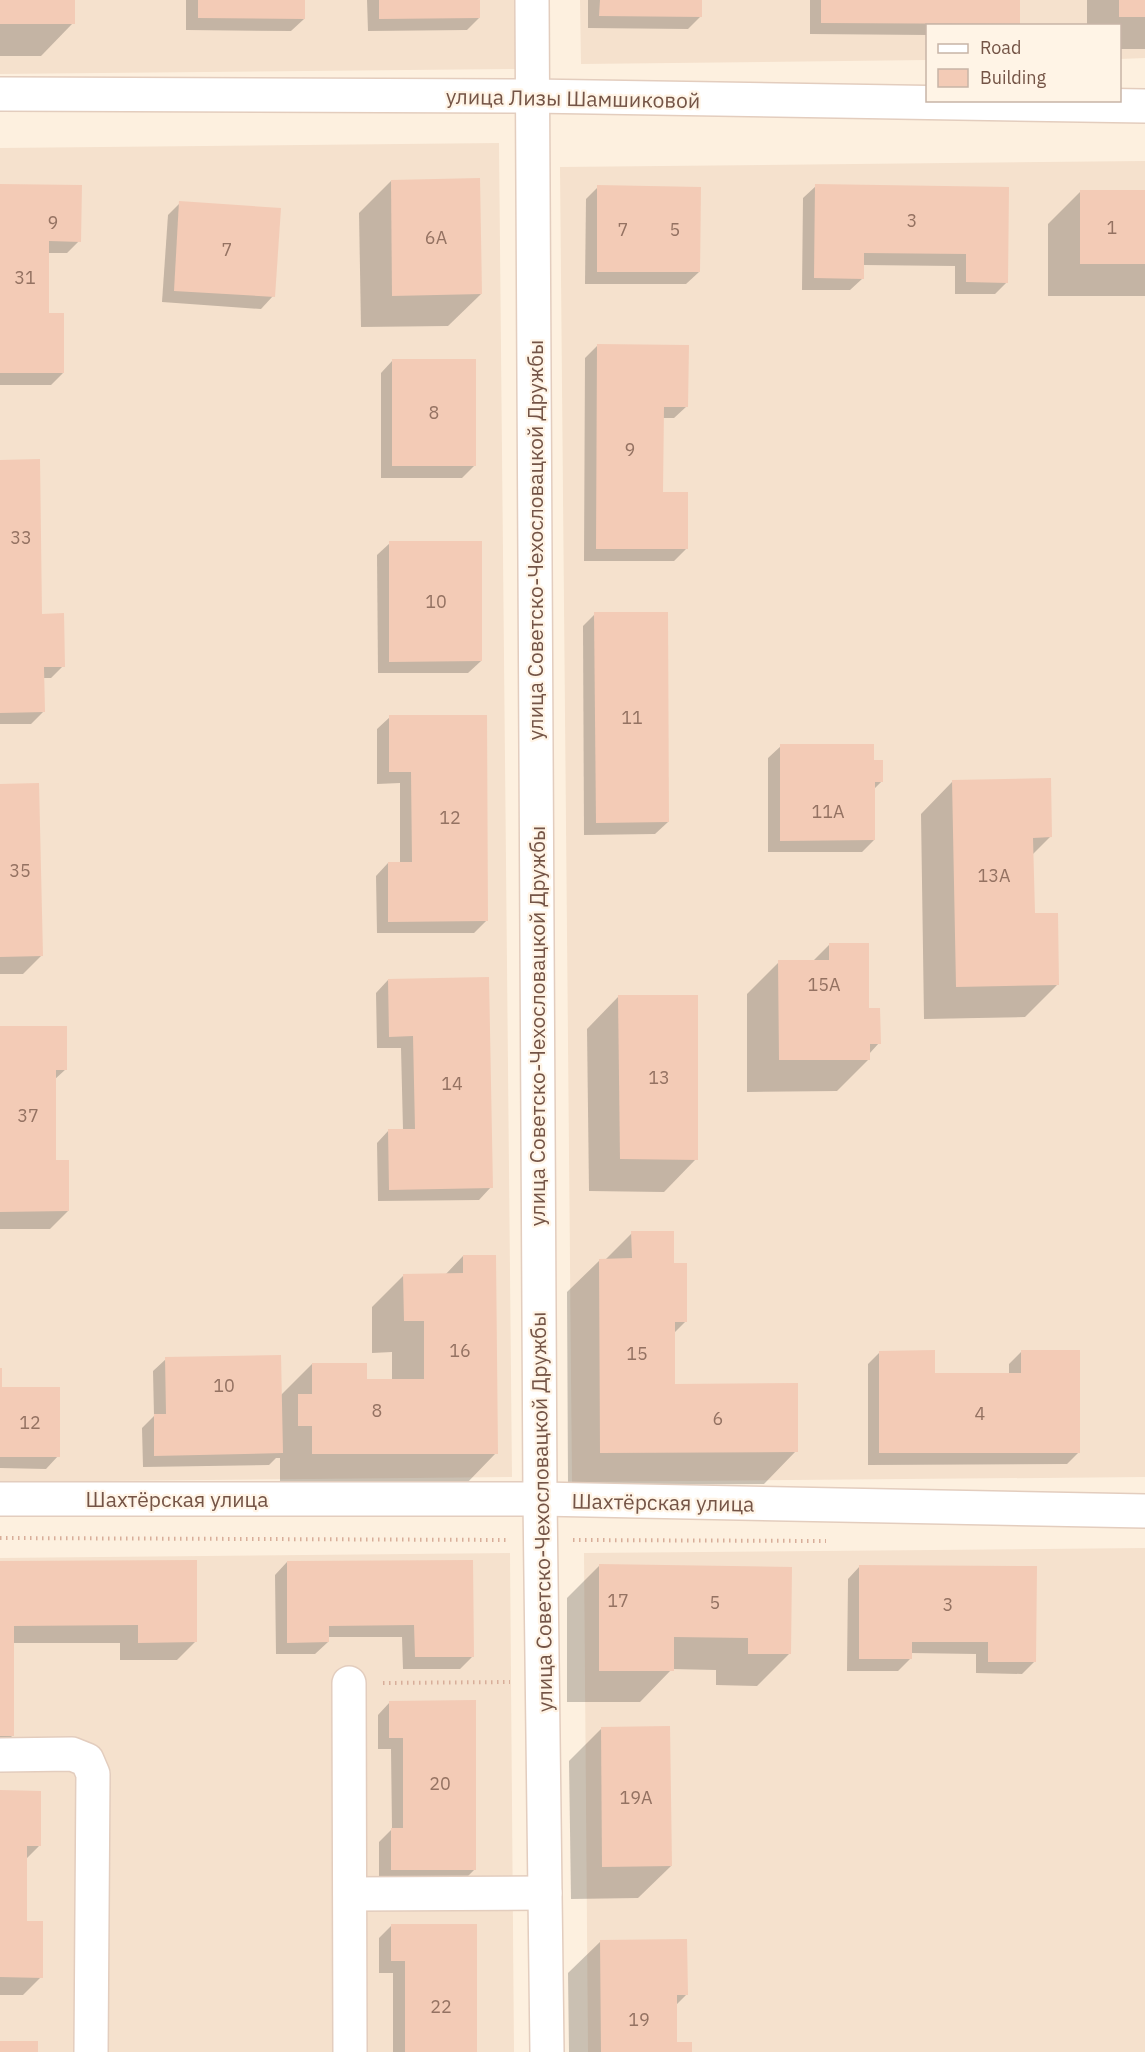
<svg xmlns="http://www.w3.org/2000/svg" width="1145" height="2052" font-family="'IBM Plex Sans',sans-serif">
<rect width="100%" height="100%" fill="#fdf0df"/>
<g fill="#f5e1cd">
<path d="M0,0H516L517,69L0,74Z"/>
<path d="M580,0H1145V58L1120,59V26H928L927,60L581,64Z"/>
<path d="M499,143L512,1477L0,1482V148Z"/>
<path d="M1145,161V1477L572,1482L560,167Z"/>
<path d="M1145,1548V2052H588L584,1553Z"/>
<path d="M510,1553L514,2052H0V1558Z"/>
</g>
<g fill="#0003">
<path d="M0,0H73V23L41,56H0Z"/>
<path d="M186,0H304V19L291,31L186,30Z"/>
<path d="M367,0H479V18L467,30L368,31Z"/>
<path d="M588,0H701V16L688,29L588,28Z"/>
<path d="M810,0H1018V23L1016,26H928V35L810,34Z"/>
<path d="M1087,0H1145V49H1120V26H1087Z"/>
<path d="M391,181L481,294L448,326L361,327L359,213Z"/>
<path d="M0,185L79,241L67,253H48V314L63,373L51,385H0Z"/>
<path d="M816,186L1008,188L1007,282L995,294H955V266L863,265V278L850,290H802L803,198Z"/>
<path d="M598,187L699,272L686,284H585L586,199Z"/>
<path d="M1080,192H1145V296H1048V224Z"/>
<path d="M180,203L273,296L261,309L162,302L168,215Z"/>
<path d="M597,346L687,406L674,418H662V493L686,549L674,561H584L585,358Z"/>
<path d="M393,360L475,465L462,478H381V373Z"/>
<path d="M0,461L41,615L63,666L51,678H43V712L31,724H0Z"/>
<path d="M390,543L481,661L468,673H378L377,555Z"/>
<path d="M595,614L668,822L655,834L584,835L583,626Z"/>
<path d="M390,717L487,920L474,933H377L376,876L388,863H400V783L377,784V729Z"/>
<path d="M781,746L882,781L873,790L874,840L862,852H768V758Z"/>
<path d="M953,781L1050,837L1032,855L1034,914L1057,985L1025,1017L924,1019L921,814Z"/>
<path d="M0,786L41,956L23,974H0Z"/>
<path d="M830,944L868,1009L879,1043L869,1054V1059L837,1091L747,1092V994L779,962L813,961Z"/>
<path d="M388,980L491,1187L479,1200L378,1201L377,1143L389,1130H403L401,1048H377L376,993Z"/>
<path d="M619,996L696,1159L664,1192L589,1191L587,1029Z"/>
<path d="M0,1028L66,1069L54,1080V1162L68,1211L50,1229H0Z"/>
<path d="M632,1233L672,1264L686,1321L674,1333V1385L796,1451L764,1484L568,1485L567,1292L600,1260H605Z"/>
<path d="M463,1256L496,1453L464,1486H280V1458H276L269,1465L143,1467L142,1428L154,1416L153,1371L166,1359L280,1396L312,1364L365,1380H392V1352L372,1353V1307L404,1275H445Z"/>
<path d="M880,1352L933,1375H1009V1364L1021,1352L1079,1452L1067,1464L868,1465V1364Z"/>
<path d="M0,1369L1,1388L58,1456L46,1469L0,1468Z"/>
<path d="M472,1561V1657L460,1669H403L402,1637H327L328,1642L315,1654H276L275,1575L287,1562Z"/>
<path d="M0,1563L195,1642L177,1660H120V1643H12L13,1735L0,1748Z"/>
<path d="M600,1565L790,1653L757,1686L716,1685V1670L672,1669L640,1702H567V1598Z"/>
<path d="M860,1566L1035,1661L1022,1674L976,1673V1654L910,1653V1659L898,1671H847L848,1579Z"/>
<path d="M390,1702L475,1869L462,1882H379V1842L392,1829L391,1749H378V1715Z"/>
<path d="M601,1729L671,1866L638,1898L571,1899L569,1761Z"/>
<path d="M0,1792L39,1846L26,1859L25,1923L41,1977L23,1995H0Z"/>
<path d="M392,1925L476,2052H393V1973H379V1938Z"/>
<path d="M601,1941L686,1995L675,2006L676,2044L690,2052H569L568,1973Z"/>
</g>
<g fill="#f3cbb6">
<rect x="0" y="0" width="75" height="24"/>
<path d="M198,0H305V19L198,18Z"/>
<path d="M379,0H480V18L379,19Z"/>
<path d="M600,0H702V17L599,16Z"/>
<path d="M821,0H1020V24L821,23Z"/>
<rect x="1119" y="0" width="26" height="17"/>
<path d="M480,178L482,294L392,296L391,180Z"/>
<path d="M0,184L82,185L81,242L49,241V313H64V373H0Z"/>
<path d="M815,184L1009,187L1008,283L966,282V254L864,253V279L814,278Z"/>
<path d="M597,185L701,187L700,272H597Z"/>
<rect x="1080" y="190" width="65" height="74"/>
<path d="M179,201L281,208L275,297L174,291Z"/>
<path d="M597,344L689,345L688,407H664L663,492H688V549H596Z"/>
<rect x="392" y="359" width="84" height="107"/>
<path d="M40,459L42,614L64,613L65,667H44L45,712L0,713V460Z"/>
<path d="M389,541H482V661L389,662Z"/>
<path d="M594,612H668L669,822L596,823Z"/>
<path d="M389,715H487L488,921L388,922V862H412L411,772H389Z"/>
<path d="M780,744H874V760H883V782H875V840L780,841Z"/>
<path d="M1051,778L1052,837L1033,838L1035,913H1058L1059,985L956,987L952,780Z"/>
<path d="M39,783L43,956L0,957V784Z"/>
<path d="M829,943H869V1008H880L881,1044H870V1060H779L778,960H829Z"/>
<path d="M489,977L493,1188L389,1190L388,1129H415L413,1036L389,1037L388,979Z"/>
<path d="M618,995H698V1160L620,1159Z"/>
<path d="M0,1026H67V1070H56V1160H69V1211L0,1212Z"/>
<path d="M631,1231H674V1263H687V1322H675V1384L798,1383V1452L600,1453L599,1259L632,1258Z"/>
<path d="M463,1255H496L498,1454H312V1426H298V1394H312V1363H367V1379H424V1321H404L403,1274L463,1273Z"/>
<path d="M935,1350V1373H1021V1350H1080V1453H879V1351Z"/>
<path d="M281,1355L283,1453L154,1456V1414H166L165,1357Z"/>
<path d="M0,1368H2V1387H60V1457H0Z"/>
<path d="M197,1560V1642L138,1643V1625L14,1626V1736H0V1561Z"/>
<path d="M473,1560L474,1657H415L414,1625L329,1626V1642L287,1643V1561Z"/>
<path d="M599,1564L792,1567L791,1654H748V1638L674,1637V1671H599Z"/>
<path d="M859,1565L1037,1566L1036,1662H988V1642H912V1659H859Z"/>
<path d="M476,1700V1870H391V1828H403V1738H389V1701Z"/>
<path d="M670,1726L672,1866L602,1867L601,1727Z"/>
<path d="M0,1790L41,1791V1846H27V1921H43V1978L0,1977Z"/>
<path d="M391,1924H477V2052H405V1961H391Z"/>
<path d="M687,1939L688,1995H677V2042H692V2052H601L600,1940Z"/>
<rect x="0" y="2041" width="38" height="11"/>
</g>
<g fill="none" stroke-linecap="round" stroke-linejoin="round">
<g stroke="#e3cdbe" stroke-width="36">
<g id="minor">
<path d="M532,0L540,1499L547,2052"/>
<path d="M0,94L532,96L1145,106"/>
<path d="M0,1499H540L1145,1511"/>
<path d="M349,1683L350,2052"/>
<path d="M0,1755L72,1754L87,1760L93,1774L91,2052"/>
<path d="M350,1894L545,1893"/>
</g>
</g>
<g stroke="#d8ae9a" stroke-width="4" stroke-dasharray="1.5 4.5" stroke-linecap="butt">
<path d="M0,1538L508,1540"/>
<path d="M573,1540L826,1541"/>
<path d="M383,1683L510,1682"/>
</g>
<use href="#minor" stroke="#fff" stroke-width="33"/>
</g>
<g text-anchor="middle" dominant-baseline="central" stroke-width="4.5" stroke-linejoin="round" paint-order="stroke">
<g font-size="18" fill="#947262">
<text x="912" y="220">3</text>
<text x="53" y="222">9</text>
<text x="1112" y="227">1</text>
<text x="623" y="229">7</text>
<text x="675" y="229">5</text>
<text x="436" y="237">6А</text>
<text x="227" y="249">7</text>
<text x="25" y="277">31</text>
<text x="434" y="412">8</text>
<text x="630" y="449">9</text>
<text x="21" y="537">33</text>
<text x="436" y="601">10</text>
<text x="632" y="717">11</text>
<text x="828" y="811">11А</text>
<text x="450" y="817">12</text>
<text x="20" y="870">35</text>
<text x="994" y="875">13А</text>
<text x="824" y="984">15А</text>
<text x="659" y="1077">13</text>
<text x="452" y="1083">14</text>
<text x="28" y="1115">37</text>
<text x="460" y="1350">16</text>
<text x="637" y="1353">15</text>
<text x="224" y="1385">10</text>
<text x="377" y="1410">8</text>
<text x="980" y="1413">4</text>
<text x="718" y="1418">6</text>
<text x="30" y="1422">12</text>
<text x="618" y="1600">17</text>
<text x="715" y="1602">5</text>
<text x="948" y="1604">3</text>
<text x="440" y="1783">20</text>
<text x="636" y="1797">19А</text>
<text x="441" y="2006">22</text>
<text x="639" y="2019">19</text>
</g>
<g font-size="21" fill="#745446" stroke="#fff4e6">
<text transform="translate(573 98) rotate(1)">улица Лизы Шамшиковой</text>
<text transform="translate(535 540) rotate(-90)">улица Советско-Чехословацкой Дружбы</text>
<text transform="translate(537 1026) rotate(-90)">улица Советско-Чехословацкой Дружбы</text>
<text x="177" y="1499">Шахтёрская улица</text>
<text transform="translate(663 1502) rotate(1)">Шахтёрская улица</text>
<text transform="translate(541 1512) rotate(-91)">улица Советско-Чехословацкой Дружбы</text>
</g>
</g>
<rect x="926" y="24" width="195" height="78" fill="#fff4e6" stroke="#c7b4a6" stroke-width="1.5"/>
<rect x="938" y="44" width="30" height="9" fill="#ffffff" stroke="#c7b4a6" stroke-width="1.5"/>
<text x="980" y="54" font-size="18" fill="#745446">Road</text>
<rect x="938" y="69" width="30" height="18" fill="#f3cbb6" stroke="#c7b4a6" stroke-width="1.5"/>
<text x="980" y="84" font-size="18" fill="#745446">Building</text>
</svg>
